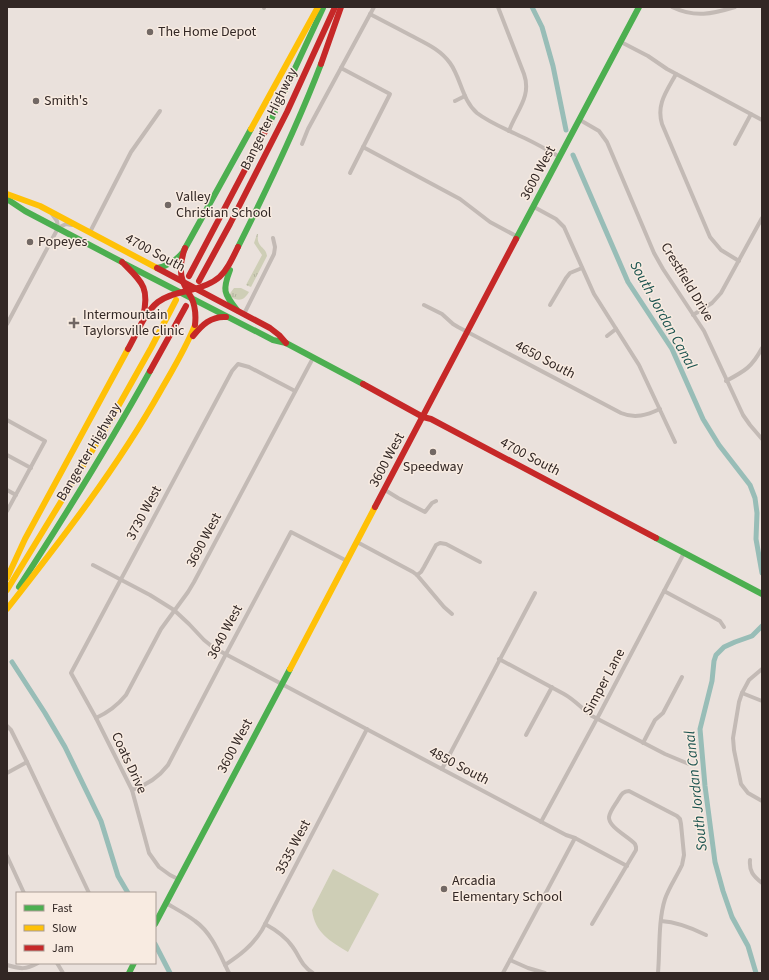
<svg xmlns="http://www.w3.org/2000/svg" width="769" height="980" font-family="'Source Sans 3',sans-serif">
<defs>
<pattern id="grass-tufts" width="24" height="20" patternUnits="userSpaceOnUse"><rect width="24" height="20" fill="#ceceb6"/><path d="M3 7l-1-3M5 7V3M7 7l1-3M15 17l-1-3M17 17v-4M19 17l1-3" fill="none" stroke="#b1b19c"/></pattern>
</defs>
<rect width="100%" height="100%" fill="#eae1dc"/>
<g fill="url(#grass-tufts)">
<path d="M257,234H258C256,248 266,246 267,256L251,287L246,285L262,255L254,243Z"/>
<path d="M234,288H241L249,292C243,302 238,301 229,296L231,292Z"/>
</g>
<path fill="#ceceb6" d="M333,869L379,894L348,952C330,941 315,933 312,910Z"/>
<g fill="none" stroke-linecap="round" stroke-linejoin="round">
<g stroke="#98bdb7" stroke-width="5">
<path d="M532,7L542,27L553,66L566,130"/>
<path d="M573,155L628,282L672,349L703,419L719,445L750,485L755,498L757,513L756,539L762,573"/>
<path d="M12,662L45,713L65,747L101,821L118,876L128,893"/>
<path d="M155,944L170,973"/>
<path d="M756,973L748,946L732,917L723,891L715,862L705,786L700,729L712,681L714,661L716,655L724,647L735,642L752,636L762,626"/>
</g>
<g stroke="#c3bab5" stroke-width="4">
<path d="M498,7L524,74C532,97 516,111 509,131"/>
<path d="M672,7C695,18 712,14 735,7"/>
<path d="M264,8V7"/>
<path d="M370,14C383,21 397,28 410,35C425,43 440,49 450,63C461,78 462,100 477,113C490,123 506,129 520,136C534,142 547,150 560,157"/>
<path d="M621,42L648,56L667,69L762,120"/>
<path d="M341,68L390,94L350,173"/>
<path d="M676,74C667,91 656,104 662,124L710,237L721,250L739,261"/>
<path d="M455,101L465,96"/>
<path d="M580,120L599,131L607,142L654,253L663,269L704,331L743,415L750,425L762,439"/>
<path d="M302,144L308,129L374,7"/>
<path d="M735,144L751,114"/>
<path d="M363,147L460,199L490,222L518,237"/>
<path d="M534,207L556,219L564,227L594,294L639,365L675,442"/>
<path d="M58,228L66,224L72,225"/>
<path d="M90,232L131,152L160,111"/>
<path d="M424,305L442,314L453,324L458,327L621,413C635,419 647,415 660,409"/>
<path d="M550,305L566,278L570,273L582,268"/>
<path d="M244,314L274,254L275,247L273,238"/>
<path d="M693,315L712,303L721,293L762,218"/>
<path d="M7,324L58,228L57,221L52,214"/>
<path d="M607,336L616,329"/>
<path d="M726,381C745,371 752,367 762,348"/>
<path d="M7,420L45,441L7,511"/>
<path d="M7,455L31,468"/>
<path d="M7,490L16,495"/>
<path d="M385,490L398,498L425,512L432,503L436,501"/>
<path d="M357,542L413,572L417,575L444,607L452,614"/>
<path d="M93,565L150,595L174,610L189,624L204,640L214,648L566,835L575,838L627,866"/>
<path d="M417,575L421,572L424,567L436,545L440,543L446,544L480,562"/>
<path d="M664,591L720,621L724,627"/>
<path d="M499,659L564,694C575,700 582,709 592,716L665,754L689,764"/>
<path d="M762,669L749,680L742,693L739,702L733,738L734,750L741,784L748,793L762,801"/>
<path d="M742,693L762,701"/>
<path d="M96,718C109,712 117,706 126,695L161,629L188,592L194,582L313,358"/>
<path d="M7,726L11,730L27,762L89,893"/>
<path d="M526,735L552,687"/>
<path d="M643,743L655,720L663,713L682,677"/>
<path d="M442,769L535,593"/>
<path d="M7,773L27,762"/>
<path d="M132,790C147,785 159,777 168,765L226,654L291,532L347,561"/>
<path d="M541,822L600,713L684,553"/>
<path d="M7,856L24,893"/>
<path d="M750,860C749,871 753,876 762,883"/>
<path d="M178,879L170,875L159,867L149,853L132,790L96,718L71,673L232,371L238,364L249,367L295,391"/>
<path d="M166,903C176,909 186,914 195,921C212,933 220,955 229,973"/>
<path d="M661,921C677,922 692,928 706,935"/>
<path d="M265,924C276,930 285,936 292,946C299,955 302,967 313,973"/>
<path d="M592,924L636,850V847L635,844C629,837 608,827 609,817C610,811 615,805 618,800C621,795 623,791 629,791L677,816L680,819L681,824L684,855L682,865C677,876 669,887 665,899C658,921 660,950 658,973"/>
<path d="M510,960L528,968L545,973"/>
<path d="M57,963L63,973"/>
<path d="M7,965C21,969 25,970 38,963"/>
<path d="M225,965C240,955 252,946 262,930L367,729"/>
<path d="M503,973L575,838"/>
</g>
<g stroke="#4caf50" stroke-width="6">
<path d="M270,122L323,8"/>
<path d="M7,199L25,211L122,262"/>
<path d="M516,239L639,7"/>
<path d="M238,247C268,187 297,127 321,64"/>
<path d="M125,264L273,340L286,343L363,384"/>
<path d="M157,268C168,266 176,261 183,252L251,129"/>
<path d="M230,270C222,291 224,293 237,310"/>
<path d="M656,538L762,594"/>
<path d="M19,587C65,516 109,445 150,371"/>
<path d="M155,924L290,669"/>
<path d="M129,973L134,963"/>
</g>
<g stroke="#ffc107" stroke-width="6">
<path d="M251,129L318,7"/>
<path d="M7,194L40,206L157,268"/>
<path d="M7,578L25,539L128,349"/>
<path d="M7,590L106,428L151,348L176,300"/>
<path d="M7,609C62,539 117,468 161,390C173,369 186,348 195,325"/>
<path d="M290,669L375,507"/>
</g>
<g stroke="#c62828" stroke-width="6">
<path d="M321,64L341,7"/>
<path d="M185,248C181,259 179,271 183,282C185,287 188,292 191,297C195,305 196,316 195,325"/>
<path d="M122,262C142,282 150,287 143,317"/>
<path d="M157,268L270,328L279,335L286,343"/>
<path d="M189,276L270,122"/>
<path d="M199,281L230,224L287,112L335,7"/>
<path d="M193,336C202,325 211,316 226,317"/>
<path d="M128,349C136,335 145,312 158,302C166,296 177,293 187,291C220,283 224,276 238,247"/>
<path d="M150,371L186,306"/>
<path d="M363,384L423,417L431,419L656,538"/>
<path d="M375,507L516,239"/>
</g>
</g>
<g fill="#726864" stroke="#f8ebe1" stroke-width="1.5">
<circle cx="150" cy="32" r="4"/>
<circle cx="36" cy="101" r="4"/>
<circle cx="168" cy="205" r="4"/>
<circle cx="30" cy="242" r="4"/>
<path d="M72 317h4v4h4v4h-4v4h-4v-4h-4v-4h4z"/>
<circle cx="433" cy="452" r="4"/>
<circle cx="444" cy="889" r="4"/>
</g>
<g text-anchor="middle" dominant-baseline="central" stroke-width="3" stroke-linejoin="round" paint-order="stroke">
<g font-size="14" fill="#322724" stroke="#f8ebe1" text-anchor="start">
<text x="158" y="32">The Home Depot</text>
<text x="44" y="101">Smith's</text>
<text x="176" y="197">Valley<tspan x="176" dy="16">Christian School</tspan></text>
<text x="38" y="242">Popeyes</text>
<text x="83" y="315">Intermountain<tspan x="83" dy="16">Taylorsville Clinic</tspan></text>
<text x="433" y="467" text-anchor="middle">Speedway</text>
<text x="452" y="881">Arcadia<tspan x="452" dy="16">Elementary School</tspan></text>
</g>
<g font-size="14" fill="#322724" stroke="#f8ebe1">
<text transform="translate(269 119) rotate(-64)">Bangerter Highway</text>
<text transform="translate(538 173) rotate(-62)">3600 West</text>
<text transform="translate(155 253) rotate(28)">4700 South</text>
<text transform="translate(687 282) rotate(59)">Crestfield Drive</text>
<text transform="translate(545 360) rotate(28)">4650 South</text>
<text transform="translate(89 452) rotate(-59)">Bangerter Highway</text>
<text transform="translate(530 457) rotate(28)">4700 South</text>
<text transform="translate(387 460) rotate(-62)">3600 West</text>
<text transform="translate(144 513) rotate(-62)">3730 West</text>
<text transform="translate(204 540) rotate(-62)">3690 West</text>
<text transform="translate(225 632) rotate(-62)">3640 West</text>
<text transform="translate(604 682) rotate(-62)">Simper Lane</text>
<text transform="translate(235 746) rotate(-62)">3600 West</text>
<text transform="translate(129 763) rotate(65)">Coats Drive</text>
<text transform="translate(459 766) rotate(28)">4850 South</text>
<text transform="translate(293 847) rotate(-62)">3535 West</text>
</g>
<g font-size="15" font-style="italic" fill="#1b534f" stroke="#f8ebe1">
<text transform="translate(663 315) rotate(61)">South Jordan Canal</text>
<text transform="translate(696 791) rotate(-96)">South Jordan Canal</text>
</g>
</g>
<rect width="769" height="980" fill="none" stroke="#322724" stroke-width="16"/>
<rect x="16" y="892" width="140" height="72" fill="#f8ebe1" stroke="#a99d95"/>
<rect x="24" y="905" width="20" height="6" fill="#4caf50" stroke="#a99d95"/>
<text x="52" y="912" font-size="12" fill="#322724">Fast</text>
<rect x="24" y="925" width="20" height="6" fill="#ffc107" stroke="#a99d95"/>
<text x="52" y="932" font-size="12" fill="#322724">Slow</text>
<rect x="24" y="945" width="20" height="6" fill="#c62828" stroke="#a99d95"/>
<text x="52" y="952" font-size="12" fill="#322724">Jam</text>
</svg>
